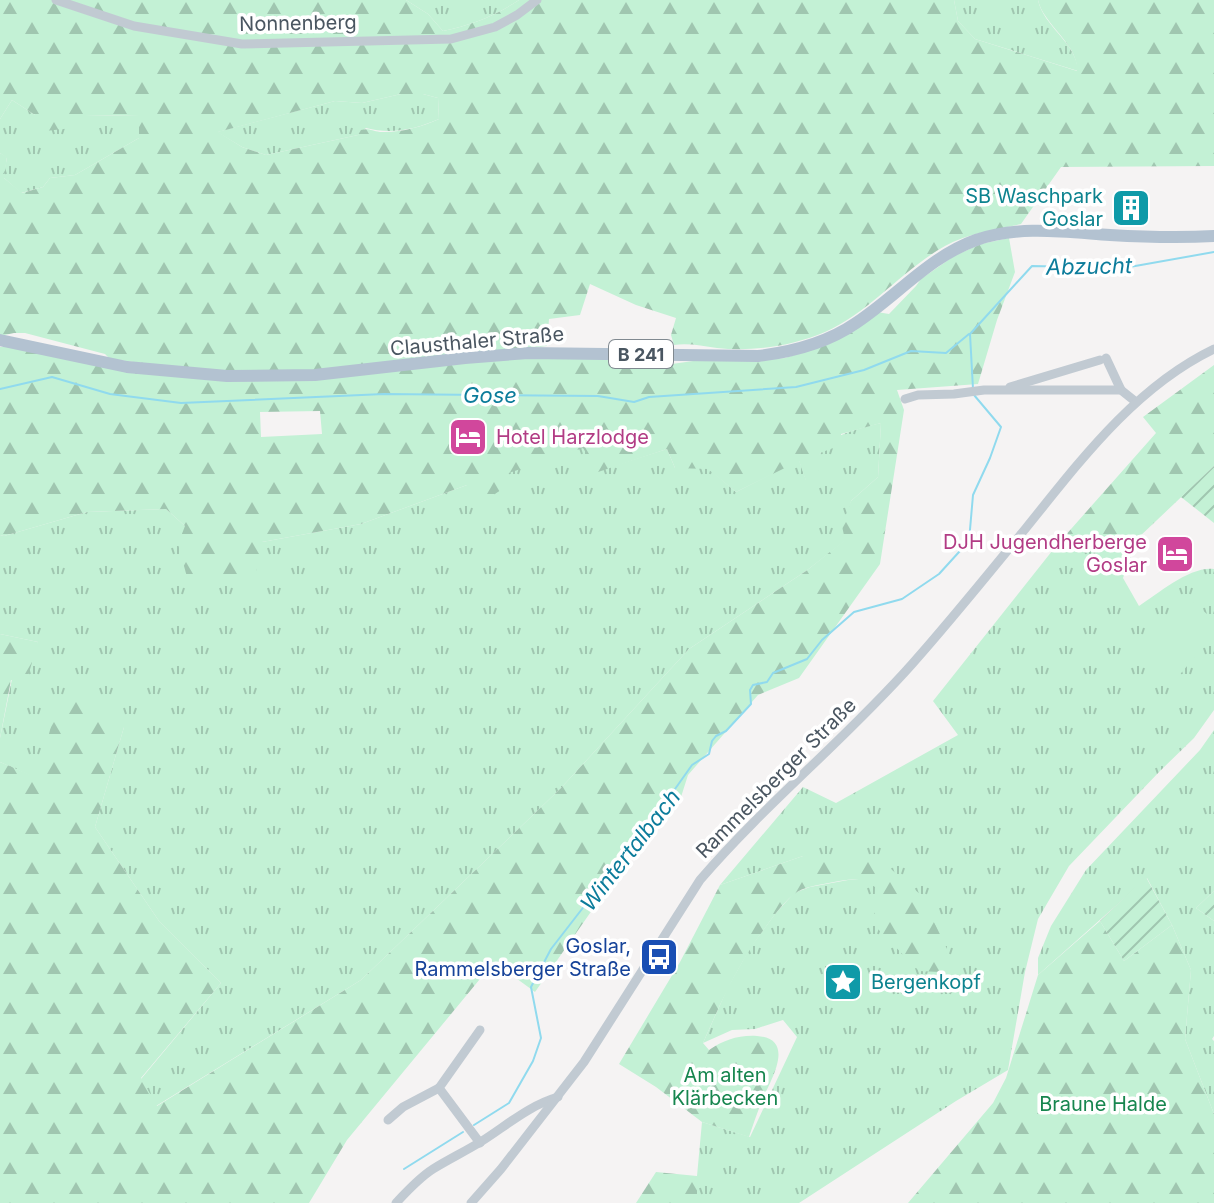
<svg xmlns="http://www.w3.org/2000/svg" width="1214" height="1203" font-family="Inter,sans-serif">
<defs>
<pattern id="grass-tufts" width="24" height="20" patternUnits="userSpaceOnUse" patternTransform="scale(2)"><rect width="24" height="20" fill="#c3f1d5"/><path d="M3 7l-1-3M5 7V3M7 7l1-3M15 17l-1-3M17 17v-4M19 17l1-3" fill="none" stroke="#a0c6b0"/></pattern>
<pattern id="forest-firs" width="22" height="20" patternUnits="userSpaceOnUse" patternTransform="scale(2)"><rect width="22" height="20" fill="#c3f1d5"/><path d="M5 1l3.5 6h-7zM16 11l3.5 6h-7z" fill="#a0c6b0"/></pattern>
<pattern id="garden-furrows" width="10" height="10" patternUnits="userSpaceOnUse" patternTransform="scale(2)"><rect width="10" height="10" fill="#c3f1d5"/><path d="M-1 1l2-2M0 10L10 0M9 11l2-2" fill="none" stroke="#a0c6b0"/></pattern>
</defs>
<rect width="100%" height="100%" fill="#f5f3f3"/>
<g fill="url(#grass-tufts)">
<path d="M406,0H519C495,16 471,25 443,31L428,14Z"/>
<path d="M954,0H1038C1043,26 1077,43 1078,71L975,39L958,21Z"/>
<path d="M401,94H423L438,98L439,119C416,129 391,135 366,128L358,135L266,155L242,147L217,132L335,101L362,103Z"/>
<path d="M12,100L35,115L85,116L139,115V138L75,175L50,178L43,187L21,193L3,177L7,158L0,153V119Z"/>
<path d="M881,423L878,477L851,501L846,540L806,571L689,649L561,788L361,980L156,1106L141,1079L221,983L159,921L95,827L124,727L38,779L0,762V738L12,679L38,642L0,634V535L4,536L87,512L166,509L185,526L262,542L361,524L467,485L584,447L598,471L667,449L675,468H708L736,492L799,460L806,480C827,435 835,435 881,423Z"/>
<path d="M1137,539L1123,578L1139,606C1159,593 1190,566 1214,569V710L1194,738L1160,771L1069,866L1038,919L1025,972L1008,1070L956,1101L799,1203H697V1176L702,1122L750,1137L797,1037L783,1020L755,1029L732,1030L703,1043L728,987L750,948L775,914L794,893L810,887L848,880L863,879L875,886L921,895L803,856L720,885L803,787L836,803L958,735L933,701L1056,546Z"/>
<path d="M1214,730V891L1196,908L1214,921V1036L1212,1039L1214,1041V1114L1185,1039L1191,970L1172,925L1147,878L1038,975V958L1051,926L1086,870L1200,750Z"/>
</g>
<g fill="url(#forest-firs)" fill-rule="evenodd">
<path d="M0,0H406L428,14L443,31C471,25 495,16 519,0H954L958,21L975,39L1077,71C1079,45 1043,24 1038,0H1214V166L1061,167L1021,224C996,230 968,233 945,246C902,270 870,312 825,332C792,346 753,352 717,348C702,346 689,343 674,345L671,335L676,318L636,305L590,284L580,315L549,319L547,346L352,368L264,373L190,369L110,359L105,354L25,333H14L0,336V153L7,157L4,178L22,193L43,187L50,178L75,175L139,138V115L85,116L82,127L45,131L36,126L35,115L12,100L0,119ZM401,94H423L438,98L439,119C421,127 400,133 380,132C372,131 369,128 361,130L358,135L266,155L242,147L218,132L335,101L362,103Z"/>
<path d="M1009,238L1015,272L997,320L978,384L897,390L904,410L880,564L799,678L758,695L688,775L681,797L627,860L535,992L494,962L347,1140L309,1203H0V762L38,778L58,698L97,705L124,727L95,827L159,921L221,983L141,1078L157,1106L361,980L561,788L689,649L806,571L845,540L842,526L851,501L878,477L881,423L841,434V445L820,453L819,470L806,481L799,461L736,492L708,469L675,468L667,449L598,472L583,448L506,474L501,490L484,501L467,485L361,524L262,542L255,579L187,577L178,544L185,526L166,509L87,512L4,536L0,535V347H9L227,381L316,380L498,359L615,357L633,362L672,364L693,361L758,360L785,358L829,344L877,312L889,314L916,286L921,279L954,256L981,244ZM320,411L322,434L261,437L260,412Z"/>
<path d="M1214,365V466L1137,539L1056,546L1156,433L1143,417Z"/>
<path d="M0,634L38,642L26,683L11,680L0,738Z"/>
<path d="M803,856L877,857L921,895L948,951L940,972L919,971L874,925L875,887C859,877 851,879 834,882C821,885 803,886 793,895C782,904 773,917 765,928C738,964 721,1002 703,1043L709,1050C724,1040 738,1035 757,1036C798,1039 769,1082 762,1101C757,1113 753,1125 749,1137L702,1122L656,1087L619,1064L680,962L720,885Z"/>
<path d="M1100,921L1124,961L1172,925L1191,970L1185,1039L1214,1114V1203H908L993,1103L1006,1078L1038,975Z"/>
<path d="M656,1172L697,1176V1203H636Z"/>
</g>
<g fill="url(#garden-furrows)">
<path d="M1214,466V523L1181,497Z"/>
<path d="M1146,877L1172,925L1124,961L1100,921Z"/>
<path d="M1214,891V921L1196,908Z"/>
</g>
<path fill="#c3f1d5" d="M1187,597L1214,620V635L1169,687L1135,657Z"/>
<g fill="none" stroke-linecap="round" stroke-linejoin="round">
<g stroke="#90daee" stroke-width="2">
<path d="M0,389L52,377L110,394L181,403L384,394L598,396L634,402L649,397L796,387L864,370L911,351L946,353L969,334"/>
<path d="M973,389L970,334L1032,266L1124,268L1214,252"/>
<path d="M474,1125L509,1103L533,1061L541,1038L531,987L551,949L606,878L674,797L675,789L692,765L709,754L712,741L716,736L726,731L751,704L750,690L753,685L767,682L773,673L807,659L822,640L854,612L902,599L939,574L969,541L973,495L990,458L1001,427L974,395"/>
<path d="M404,1169L463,1132"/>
</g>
<g stroke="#c1cad2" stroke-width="9">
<path d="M56,0L134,26L242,44L451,39L495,27L517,15L537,0"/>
<path d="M1106,358L1121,390"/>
<path d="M1010,387L1100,360"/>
<path d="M905,399L918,395L954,394L984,390H1121L1136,402"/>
<path d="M388,1120L403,1107L439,1088"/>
<path d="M480,1143L439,1088L480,1030"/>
<path d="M396,1203C407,1191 419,1178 433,1169C449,1159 466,1151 482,1141C507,1125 530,1105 558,1097"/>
<path d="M471,1203L501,1169L584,1062L700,880C766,803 846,739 913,663C952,619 989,573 1026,528C1080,461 1135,387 1214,349"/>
</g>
<path stroke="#b3c2d1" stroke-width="12" d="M0,340L127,367L227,376L315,375L465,358L528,353L758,356C792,352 827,343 856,323C897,296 929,257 976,240C1019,225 1066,232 1110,235C1145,237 1179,238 1214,236"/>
</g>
<defs>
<g id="building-square" transform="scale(2)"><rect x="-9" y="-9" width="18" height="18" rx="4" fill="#0f9aa8" stroke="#fff"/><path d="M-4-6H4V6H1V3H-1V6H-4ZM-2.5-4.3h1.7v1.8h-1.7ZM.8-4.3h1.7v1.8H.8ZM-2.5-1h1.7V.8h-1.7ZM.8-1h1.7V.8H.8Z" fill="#fff"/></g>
<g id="hotel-square" transform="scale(2)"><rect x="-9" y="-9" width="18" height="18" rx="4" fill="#d1479c" stroke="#fff"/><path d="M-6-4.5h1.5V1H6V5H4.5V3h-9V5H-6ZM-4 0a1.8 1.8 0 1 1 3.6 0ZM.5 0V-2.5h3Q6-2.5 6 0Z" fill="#fff"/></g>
<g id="bus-square" transform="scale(2)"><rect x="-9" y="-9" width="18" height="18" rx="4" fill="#1a4fb4" stroke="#fff"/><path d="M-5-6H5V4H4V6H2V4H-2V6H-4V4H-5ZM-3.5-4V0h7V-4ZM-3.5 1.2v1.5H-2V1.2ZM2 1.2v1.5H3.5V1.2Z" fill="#fff"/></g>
<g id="sight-square" transform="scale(2)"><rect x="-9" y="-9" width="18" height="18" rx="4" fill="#0f9aa8" stroke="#fff"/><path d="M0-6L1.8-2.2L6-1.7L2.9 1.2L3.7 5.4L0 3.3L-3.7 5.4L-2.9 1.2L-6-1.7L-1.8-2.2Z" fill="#fff"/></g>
</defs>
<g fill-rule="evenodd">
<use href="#building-square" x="1131" y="208"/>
<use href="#hotel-square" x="468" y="437"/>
<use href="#hotel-square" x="1175" y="554"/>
<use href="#bus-square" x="659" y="957"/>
<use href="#sight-square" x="843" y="982"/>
</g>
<g text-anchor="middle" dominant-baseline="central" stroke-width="7" stroke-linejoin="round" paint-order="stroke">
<rect fill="#fff" stroke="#808990" stroke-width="2" x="609" y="340" width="64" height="28" rx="6"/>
<g font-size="18" font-weight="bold" fill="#4a5661">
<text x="641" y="354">B 241</text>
</g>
<g font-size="20" fill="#4a5661" stroke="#fff">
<text transform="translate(298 23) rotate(-1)">Nonnenberg</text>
<text transform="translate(477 341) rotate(-5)">Clausthaler Straße</text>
<text transform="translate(776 778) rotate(-45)">Rammelsberger Straße</text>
</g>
<g font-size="20" fill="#0d838f" stroke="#fff" text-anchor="end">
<text x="1103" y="196">SB Waschpark<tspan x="1103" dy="23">Goslar</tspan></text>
<text x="871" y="982" text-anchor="start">Bergenkopf</text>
</g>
<g font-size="20" fill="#b23c85" stroke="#fff" text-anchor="start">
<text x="496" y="437">Hotel Harzlodge</text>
<text x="1147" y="542" text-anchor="end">DJH Jugendherberge<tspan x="1147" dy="23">Goslar</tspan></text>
</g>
<g font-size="20" fill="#164399" stroke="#fff" text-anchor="end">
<text x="631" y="946">Goslar,<tspan x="631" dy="23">Rammelsberger Straße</tspan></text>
</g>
<g font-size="20" fill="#17864f" stroke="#fff">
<text x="725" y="1075">Am alten<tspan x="725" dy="23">Klärbecken</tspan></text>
<text x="1103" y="1104">Braune Halde</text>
</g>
<g font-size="22" font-style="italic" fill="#0c7c9b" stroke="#fff">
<text transform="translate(1089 266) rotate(-1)">Abzucht</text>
<text x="490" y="395">Gose</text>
<text transform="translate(630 850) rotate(-52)">Wintertalbach</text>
</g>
</g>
</svg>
